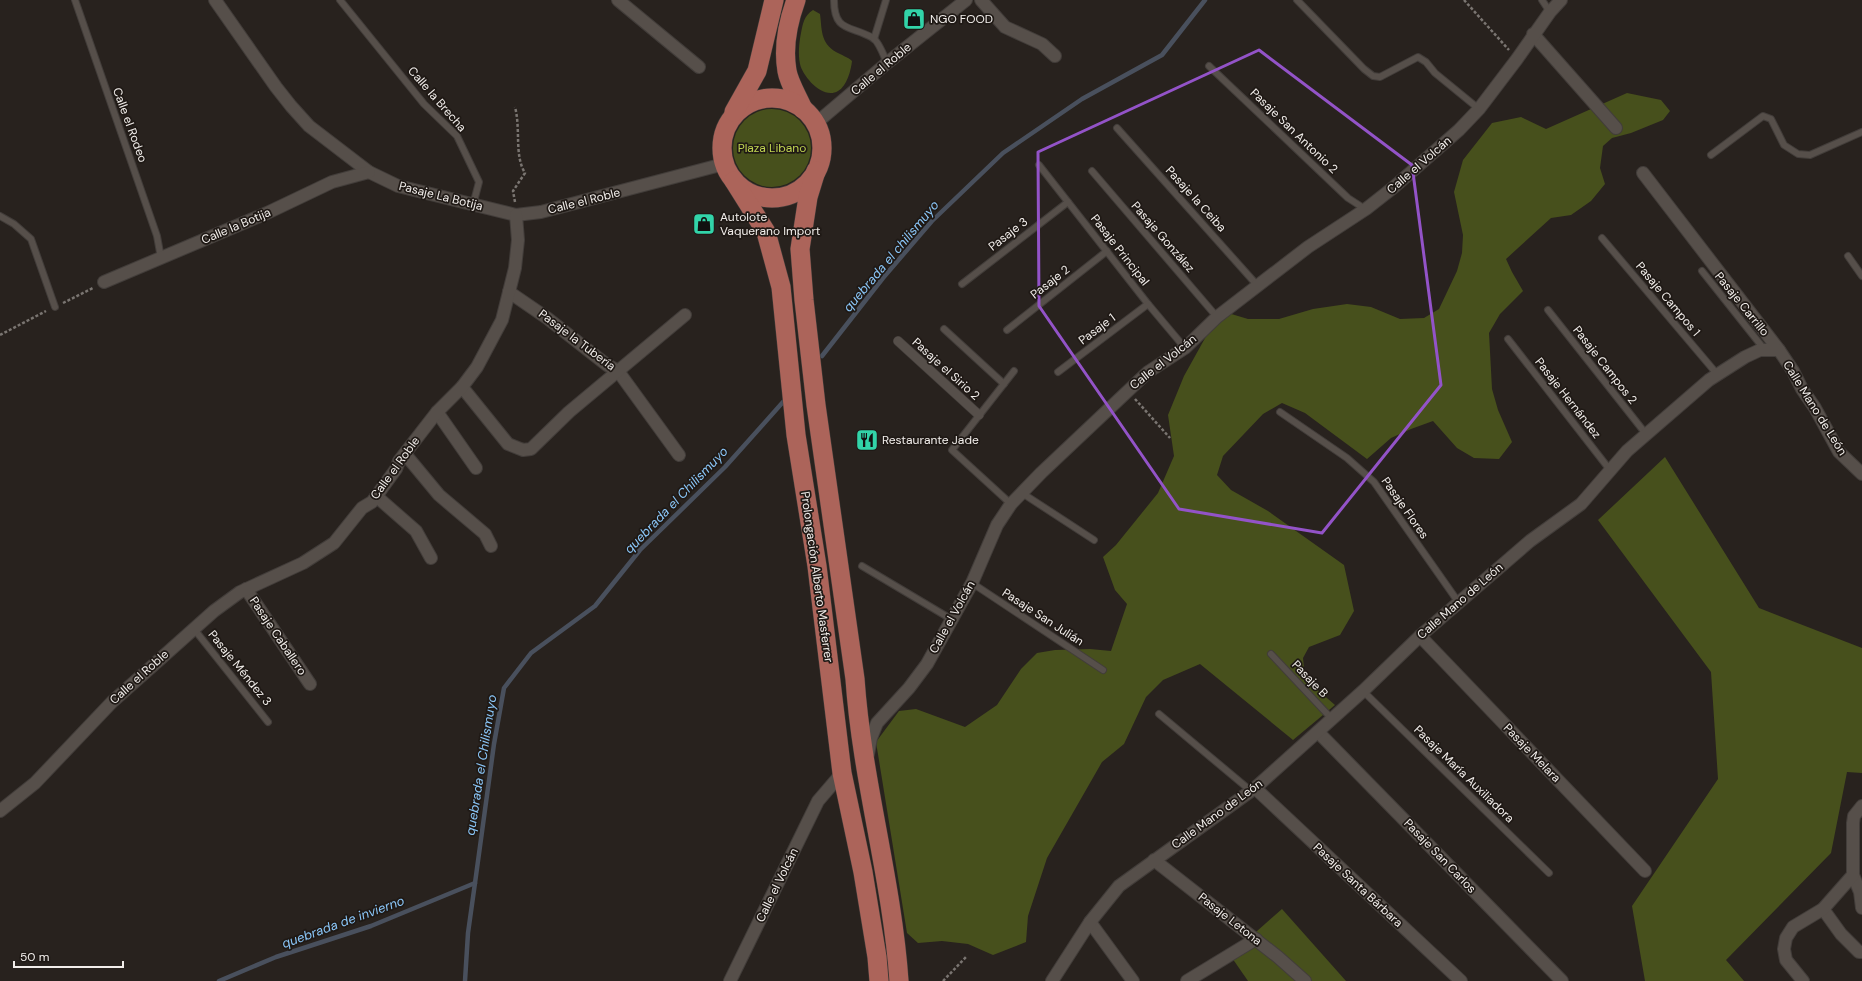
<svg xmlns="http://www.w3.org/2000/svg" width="1862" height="981" font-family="'DM Sans',sans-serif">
<rect width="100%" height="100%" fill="#28221e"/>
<g fill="#47501c">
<path d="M813,10L820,14C822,28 820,43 836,52C841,55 848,57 852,61C851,70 847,86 838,91C823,100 803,77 800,64C798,54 799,43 801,33C803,23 804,16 813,10Z"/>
<path d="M1627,93L1661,100L1670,111L1663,120L1631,133L1612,138L1603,146L1600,168L1605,184L1591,201L1571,215L1551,218L1506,259L1512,272L1523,291L1500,314L1489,333L1492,389L1498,410L1512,442L1499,459L1474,458L1457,448L1433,421L1411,429L1391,438L1367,459L1305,413L1282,403L1263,414L1223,456L1217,475L1231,490L1268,511L1344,565L1354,611L1340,635L1309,647L1303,658L1305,679L1335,705L1293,740L1200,664L1163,680L1146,697L1124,744L1102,762L1047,858L1028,916L1026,942L993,955L968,944L942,941L918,943L907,933L876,742L899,711L916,709L965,727L997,705L1021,669L1037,653L1055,650L1090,649L1111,651L1127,604L1115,590L1103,557L1116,545L1158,493L1174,456L1168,415L1184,376L1209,331L1228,313L1248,319H1279L1313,309L1347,304L1371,307L1400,319L1424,318L1439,309L1457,271L1462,253L1463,235L1454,192L1463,160L1492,123L1521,117L1546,129Z"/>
<circle cx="772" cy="148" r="39"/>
<path d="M1665,457L1759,608L1862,648V773L1847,772L1831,853L1726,960L1744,981H1645L1632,906L1718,779L1711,672L1598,520Z"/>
<path d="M1282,909L1346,981H1248L1230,955Z"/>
</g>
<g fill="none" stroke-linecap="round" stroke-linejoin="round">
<g stroke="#49505d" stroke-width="4.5">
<path d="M822,356L883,278L932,221L1003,153L1082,99L1162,55L1205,0"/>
<path d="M219,981L276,957L371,926L475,883"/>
<path d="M465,981L468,933L475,883L494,744L504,688L531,653L595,606L640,550L725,467L783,402"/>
</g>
<g stroke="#423d3a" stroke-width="8">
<g id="service">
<path d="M75,0L157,236L161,258"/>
<path d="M340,0L424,104L457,136L479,182L473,205"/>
<path d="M834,0C834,33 851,25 873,38C879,42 884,56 887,63"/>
<path d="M1297,0L1364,69L1373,76L1380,77L1418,57L1426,62L1435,73L1479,109"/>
<path d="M1542,0L1550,12"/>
<path d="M874,39L886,0"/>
<path d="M1209,66L1348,198L1365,209"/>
<path d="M1117,128L1257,285"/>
<path d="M1711,155L1763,116L1771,119L1784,145L1798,154L1810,155L1862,132"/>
<path d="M1039,165L1148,304L1185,348"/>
<path d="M1092,171L1217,317"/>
<path d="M0,216L14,224L31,239L55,307"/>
<path d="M1602,238L1717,374"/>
<path d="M1848,256L1862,276"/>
<path d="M1702,271L1764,349"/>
<path d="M962,284L1068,202"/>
<path d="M1548,310L1646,434"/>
<path d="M944,329L1004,384"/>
<path d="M1007,330L1107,251"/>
<path d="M1508,339L1610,470"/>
<path d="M1058,372L1148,304"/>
<path d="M1280,412L1347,458L1374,482L1459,603"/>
<path d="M1022,493L1094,540"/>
<path d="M1011,504L952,450L1014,371"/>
<path d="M862,566L951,619"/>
<path d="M972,583L1103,670"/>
<path d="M194,629L268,722"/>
<path d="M1271,654L1332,719"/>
<path d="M1363,691L1549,873"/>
<path d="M1159,714L1251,791"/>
</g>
</g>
<g stroke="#423d3a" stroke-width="10">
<path id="pedestrian" d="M898,341L979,415"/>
</g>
<g stroke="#423d3a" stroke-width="14">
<g id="minor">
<path d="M215,0L276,87L291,106L309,126L369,172L398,186L516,215L541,212L724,164"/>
<path d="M618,0L699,67"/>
<path d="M981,0L1005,27L1042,44L1055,56"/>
<path d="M1533,34L1616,128"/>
<path d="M815,124L887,63L966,0"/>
<path d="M1643,173L1779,350"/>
<path d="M104,282L267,213L332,182L369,172"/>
<path d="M509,292L547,318L607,365L618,371L679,455"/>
<path d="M462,387L508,444L523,450L531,449L569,412L685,315"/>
<path d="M437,412L476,468"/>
<path d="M405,454L439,495L485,534L491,546"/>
<path d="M376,496L416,531L431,558"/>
<path d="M246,589L310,684"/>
<path d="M1420,636L1645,871"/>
<path d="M1318,732L1562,981"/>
<path d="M868,754L871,738L877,723L909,688L927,664L972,583L997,525L1011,504L1041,473L1148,372L1185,348L1217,317L1308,247L1366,209L1394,187L1459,130L1479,109L1517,59L1550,12L1561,0"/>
<path d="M1255,788L1461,981"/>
<path d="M0,811L35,783L112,702L214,611L240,592L303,563L334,543L362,508L372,502L396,469L399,461L437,412L462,387L477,367L502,320L515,268L518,240L516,215"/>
<path d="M1154,860L1278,957L1305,981"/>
<path d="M1853,875L1860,892L1862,908"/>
<path d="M1823,909L1841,934L1859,952H1862"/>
<path d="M1090,922L1133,981"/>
<path d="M730,981L818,801L842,773"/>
<path d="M1052,981L1090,922L1119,886L1255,788L1363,691L1420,636L1530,541L1581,504L1627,451L1709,380L1745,357L1760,350H1779L1793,371L1802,389L1815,408L1839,452L1862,474"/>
<path d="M1187,981L1256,939"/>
<path d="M1803,981L1786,960L1784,949L1786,938L1793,927L1823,909L1853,875V823L1854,816L1862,806"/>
</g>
</g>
<g stroke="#423d3a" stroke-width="20">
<g id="primary">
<path d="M796,0C788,22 783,48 787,71C789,83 798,97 803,109"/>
<circle cx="772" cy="148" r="50"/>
<path d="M734,112L757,71L774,0"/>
<path d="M816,171L808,197L800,249L804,300L816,405L855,679C862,781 892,879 899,981"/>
<path d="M734,181L766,232L781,287L796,435L817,566L842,773L863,872L877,957L879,981"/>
</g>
</g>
<g stroke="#7a7571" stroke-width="2.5" stroke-dasharray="3 2" stroke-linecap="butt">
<path d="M1464,0L1509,50"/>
<path d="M515,202L513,191L525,173C514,155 521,130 515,107"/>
<path d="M63,303L93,288"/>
<path d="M0,335L46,311"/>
<path d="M1135,399L1170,438"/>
<path d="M943,981L967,956"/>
</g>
<use href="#service" stroke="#564f4a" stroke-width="6"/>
<use href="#pedestrian" stroke="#564f4a" stroke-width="9"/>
<use href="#minor" stroke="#564f4a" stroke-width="12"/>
<use href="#primary" stroke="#ac645a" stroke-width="19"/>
</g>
<path fill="none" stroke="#9353c8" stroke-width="3" stroke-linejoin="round" d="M1259,50L1412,165L1441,385L1322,533L1179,509L1039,306L1038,152Z"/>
<defs>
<g id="shop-square" transform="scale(1.15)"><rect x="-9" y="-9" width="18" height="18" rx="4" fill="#32d4a9" stroke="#1f1915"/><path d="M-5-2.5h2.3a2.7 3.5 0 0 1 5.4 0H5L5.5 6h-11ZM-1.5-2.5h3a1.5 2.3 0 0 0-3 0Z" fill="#111"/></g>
<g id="restaurant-square" transform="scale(1.15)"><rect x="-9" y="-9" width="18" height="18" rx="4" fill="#32d4a9" stroke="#1f1915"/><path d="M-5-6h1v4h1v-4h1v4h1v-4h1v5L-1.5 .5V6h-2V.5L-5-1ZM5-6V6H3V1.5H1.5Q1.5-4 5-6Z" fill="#111"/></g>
</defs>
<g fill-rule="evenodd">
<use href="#shop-square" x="914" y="19"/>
<use href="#shop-square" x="704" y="224"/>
<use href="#restaurant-square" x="867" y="440"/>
</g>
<g text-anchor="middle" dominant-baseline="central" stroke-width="3.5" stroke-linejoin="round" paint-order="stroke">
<g font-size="12" fill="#f2eeeb" stroke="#1f1915" text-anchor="start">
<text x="930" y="19">NGO FOOD</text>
<text x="720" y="217">Autolote<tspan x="720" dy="14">Vaquerano Import</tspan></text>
<text x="882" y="440">Restaurante Jade</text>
</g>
<g font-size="12" fill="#f2eeeb" stroke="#1f1915">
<text transform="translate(881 69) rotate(-40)">Calle el Roble</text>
<text transform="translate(437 99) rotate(49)">Calle la Brecha</text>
<text transform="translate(130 125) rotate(70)">Calle el Rodeo</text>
<text transform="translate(1294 131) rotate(44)">Pasaje San Antonio 2</text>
<text transform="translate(1419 165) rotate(-41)">Calle el Volcán</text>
<text transform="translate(441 196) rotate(14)">Pasaje La Botija</text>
<text transform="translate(1196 199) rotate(48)">Pasaje la Ceiba</text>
<text transform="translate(584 201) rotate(-14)">Calle el Roble</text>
<text transform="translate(236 226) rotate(-23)">Calle la Botija</text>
<text transform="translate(1008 234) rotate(-38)">Pasaje 3</text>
<text transform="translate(1163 237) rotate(49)">Pasaje González</text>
<text transform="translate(1120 250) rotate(52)">Pasaje Principal</text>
<text transform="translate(1050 282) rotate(-38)">Pasaje 2</text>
<text transform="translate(1668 299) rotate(50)">Pasaje Campos 1</text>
<text transform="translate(1742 304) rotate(51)">Pasaje Carrillo</text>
<text transform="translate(1097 329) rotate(-37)">Pasaje 1</text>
<text transform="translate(577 340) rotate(37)">Pasaje la Tubería</text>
<text transform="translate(1163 362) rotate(-38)">Calle el Volcán</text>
<text transform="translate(1605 365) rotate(52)">Pasaje Campos 2</text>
<text transform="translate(946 369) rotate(42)">Pasaje el Sirio 2</text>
<text transform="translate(1568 398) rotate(52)">Pasaje Hernández</text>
<text transform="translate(1815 408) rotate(58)">Calle Mano de León</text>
<text transform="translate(395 468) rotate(-54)">Calle el Roble</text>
<text transform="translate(1405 508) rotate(55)">Pasaje Flores</text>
<text transform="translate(817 577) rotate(82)">Prolongación Alberto Masferrer</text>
<text transform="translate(1460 601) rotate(-41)">Calle Mano de León</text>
<text transform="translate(952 617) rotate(-61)">Calle el Volcán</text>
<text transform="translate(1043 617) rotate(33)">Pasaje San Julián</text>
<text transform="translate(278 636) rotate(56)">Pasaje Caballero</text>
<text transform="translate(240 668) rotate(51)">Pasaje Méndez 3</text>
<text transform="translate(139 677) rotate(-42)">Calle el Roble</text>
<text transform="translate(1310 679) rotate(46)">Pasaje B</text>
<text transform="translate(1532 753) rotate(46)">Pasaje Melara</text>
<text transform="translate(1464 774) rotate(44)">Pasaje María Auxiliadora</text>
<text transform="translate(1217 814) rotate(-36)">Calle Mano de León</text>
<text transform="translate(1440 856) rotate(46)">Pasaje San Carlos</text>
<text transform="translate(777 885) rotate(-64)">Calle el Volcán</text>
<text transform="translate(1358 885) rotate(43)">Pasaje Santa Bárbara</text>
<text transform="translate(1230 919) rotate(38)">Pasaje Letona</text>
</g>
<g font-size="12" fill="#c0d551" stroke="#1f1915">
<text x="772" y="148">Plaza Libano</text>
</g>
<g font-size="13" font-style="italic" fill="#8bc7f9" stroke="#1f1915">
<text transform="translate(891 256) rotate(-50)">quebrada el chilismuyo</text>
<text transform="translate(676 500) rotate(-46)">quebrada el Chilismuyo</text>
<text transform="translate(481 765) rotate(-81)">quebrada el Chilismuyo</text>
<text transform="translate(343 922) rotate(-20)">quebrada de invierno</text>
</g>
</g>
<path d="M14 961v6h109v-6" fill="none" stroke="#f2eeeb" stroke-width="2"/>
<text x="20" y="961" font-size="12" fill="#f2eeeb" stroke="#1f1915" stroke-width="3" paint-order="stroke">50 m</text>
</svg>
